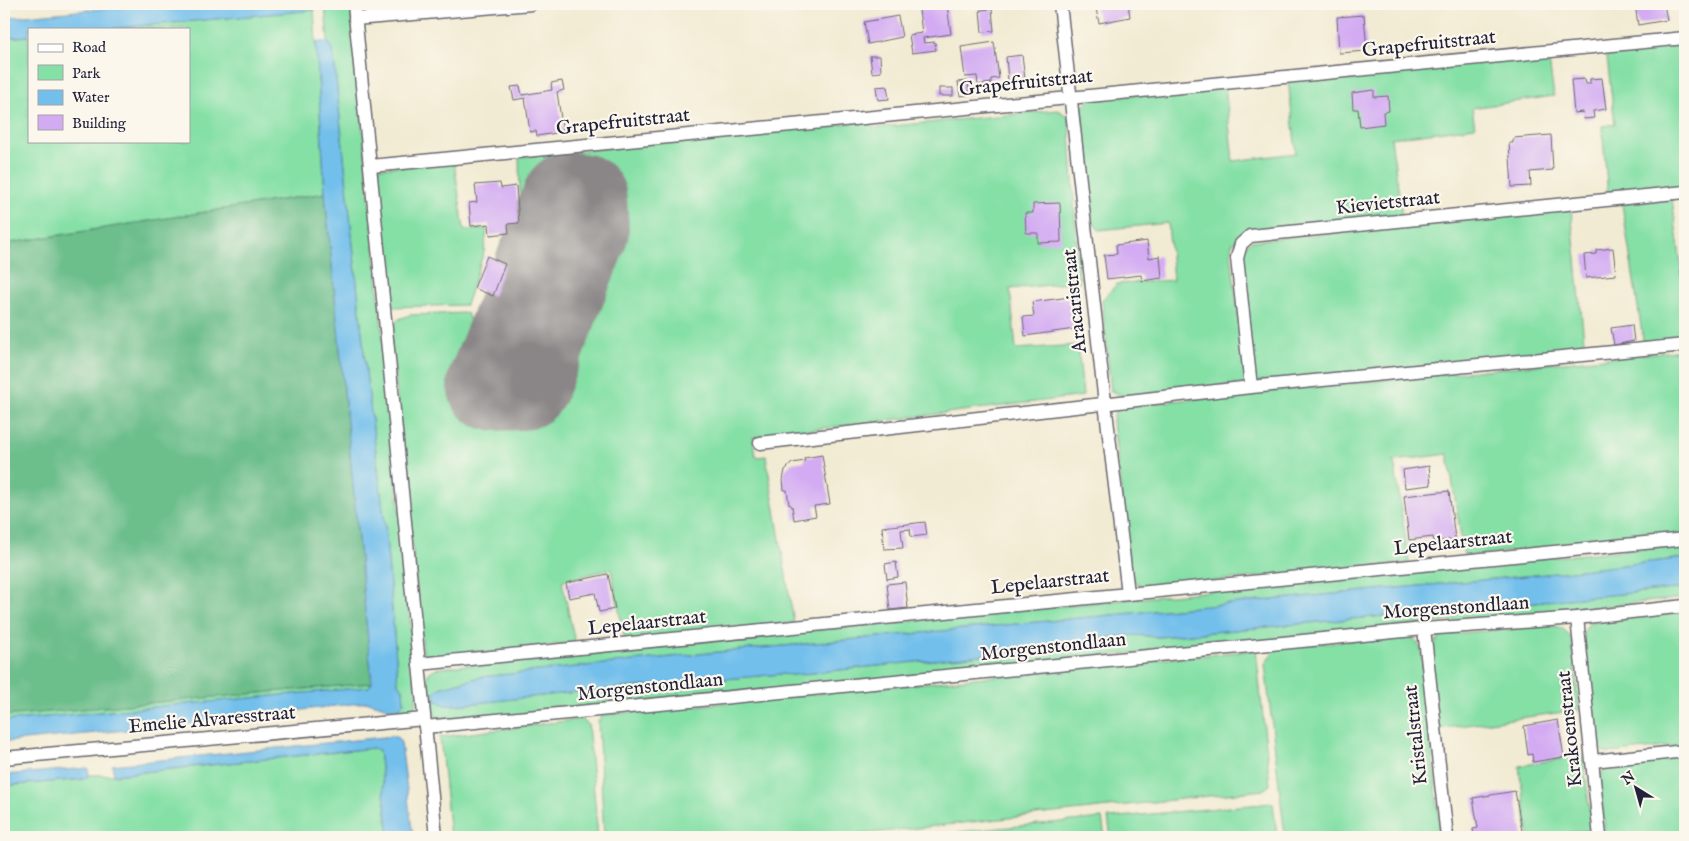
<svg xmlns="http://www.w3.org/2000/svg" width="1689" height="841" font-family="'IM FELL English',serif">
<rect width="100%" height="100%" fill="#fbf7ec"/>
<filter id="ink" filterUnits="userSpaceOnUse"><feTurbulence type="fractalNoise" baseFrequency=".02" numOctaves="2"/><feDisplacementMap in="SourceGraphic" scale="10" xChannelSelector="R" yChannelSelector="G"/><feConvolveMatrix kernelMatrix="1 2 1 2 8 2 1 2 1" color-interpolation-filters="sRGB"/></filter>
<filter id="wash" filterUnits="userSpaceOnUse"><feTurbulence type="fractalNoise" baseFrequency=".0096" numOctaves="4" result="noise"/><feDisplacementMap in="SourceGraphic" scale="20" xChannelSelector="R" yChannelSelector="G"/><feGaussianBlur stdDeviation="1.12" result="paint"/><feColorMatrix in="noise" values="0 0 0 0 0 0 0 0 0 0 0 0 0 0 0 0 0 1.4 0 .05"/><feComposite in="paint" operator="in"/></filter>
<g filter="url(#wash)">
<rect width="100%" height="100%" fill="#f2ebd3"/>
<g fill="#85e0a6" stroke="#548170">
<path d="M325,4H351L416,684C416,699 420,714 399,714V709L404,702L403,689L398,683L385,525L366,372L333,49L328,42Z"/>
<path d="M314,10L325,193L4,244V38L29,36V141H189V29H106Z"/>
<path d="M1685,41V188L1608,196L1602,126L1615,124L1606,50Z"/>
<path d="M1548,54L1554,96L1472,108L1475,127L1391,138L1402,216L1246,231L1232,244L1231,253L1246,384L1123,396L1111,391L1102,300L1117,284L1173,280L1168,223L1099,230L1089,217L1080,118L1082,107L1090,99L1225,86L1233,161L1296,153L1288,79Z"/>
<path d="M1058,110L1069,117L1079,282L1010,289L1016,349L1078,345L1083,396L753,437L756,457L766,456L794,623L625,641L611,569L562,581L575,643L429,659L423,652L390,327L399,319L410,315L467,313L471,324L513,328L489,386L524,384L585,230L583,196L566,195L553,231L521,230L519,157L870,121L873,128Z"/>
<path d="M454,162L464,230L487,229L484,252L466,305L390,307L376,168Z"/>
<path d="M1672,198L1682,272H1685V342L1644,346L1622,204Z"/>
<path d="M1571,209L1585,351L1254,382L1240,258L1245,246L1251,241Z"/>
<path d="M1685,350V535L1464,556L1448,454L1394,461L1409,563L1150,587L1140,585L1131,579L1113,421L1115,411L1123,406Z"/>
<path d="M1685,544V558L1546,574L709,653L481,677L439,688L435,700L445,705L468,704L568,693L781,674L793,675L1056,647C1090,640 1124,632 1159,637L1685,588V598L524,714L440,719C439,718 434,716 433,715C428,709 425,681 428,674C432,668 440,668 447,667Z"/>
<path d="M1685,612V745L1608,753L1602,751L1597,746L1583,633L1590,622Z"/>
<path d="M1550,626C1562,626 1566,630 1572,640L1579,710L1437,729L1430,655C1433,644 1436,639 1446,634Z"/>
<path d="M1409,636L1416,641L1421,649L1441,837H1285L1265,664L1277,647Z"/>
<path d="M1256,650L1270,785L1263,790L836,837H604L598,721L603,715Z"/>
<path d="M372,683L369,687L4,721V716Z"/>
<path d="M581,719L588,724L598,837H450L440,737Z"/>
<path d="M373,748L379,750L389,837H4V786L84,779L89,775H114Z"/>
<path d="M1583,755L1592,830L1529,837L1519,766Z"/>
<path d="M1685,756V837H1605L1600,780C1601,772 1604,769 1611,765Z"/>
<path d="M1273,803L1277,837H1111L1108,818Z"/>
<path d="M1102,818L1105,837H958V832Z"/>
</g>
<path fill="#6cbe8b" stroke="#477063" d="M325,193L372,683L4,716V244Z"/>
<g fill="#72bfec" stroke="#4a7094">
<path d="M152,4H327L314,10L106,29H29V36L4,38V18Z"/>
<path d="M321,42H328L333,49L366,372L385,525L398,683L403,689L404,702L399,709C384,709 382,705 368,702L178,725L4,742V721L369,687L372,683L325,193L316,43Z"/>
<path d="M1685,558V588L1158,637C1124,632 1090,640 1056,647L793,675L781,674L568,693L468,704L445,705L435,700V692L439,688L481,677L709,653L1546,574Z"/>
<path d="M394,736L398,738L401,743L413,837H389L379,750L373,748L114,775L112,765Z"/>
<path d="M88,768L89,775L84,779L4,786V775Z"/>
</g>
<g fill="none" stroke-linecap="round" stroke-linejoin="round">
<path stroke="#72bfec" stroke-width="4.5" d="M324,4V8"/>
<path stroke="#8a8687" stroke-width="94" d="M569,199L580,200L582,230L522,383L494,384Z"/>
</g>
<g id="blocks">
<g fill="#d3abf3">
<path d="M1095,4H1128L1130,17L1099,23Z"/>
<path d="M1635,4H1664L1667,20L1638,25Z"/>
<path d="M947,5L951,34L923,38L924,43L935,42L936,50L912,53L909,35L922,33L919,10Z"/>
<path d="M992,9L994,31L982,32L980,10Z"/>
<path d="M1364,15L1367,51L1339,53L1337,17Z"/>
<path d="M898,16L902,37L868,44L864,22Z"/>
<path d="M994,42L999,78L991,79V83L978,85L977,76L965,77L961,47Z"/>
<path d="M1022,55L1025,79L1008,81L1006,57Z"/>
<path d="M870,56H880L881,72L872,73Z"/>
<path d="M1602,78L1606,109L1593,111L1594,118L1584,119L1583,112L1574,113L1571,80L1585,79L1586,84H1590V79Z"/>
<path d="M562,81L564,90L557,92L563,132L537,136L536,131L530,132L525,98L514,100L511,87L520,86L522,95L552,90L551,83Z"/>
<path d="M968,81L969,95L960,96L958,82Z"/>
<path d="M887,86L889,99L878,100L876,87Z"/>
<rect x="939" y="88" width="14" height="8"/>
<path d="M1374,90V97L1388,96L1389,111L1383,112L1384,124L1360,127L1358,109H1353L1352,93Z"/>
<path d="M1551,135L1553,170L1530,172L1531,186L1512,187L1509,143H1513V138Z"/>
<path d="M500,183L501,188L516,186L519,223L508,224L509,233L490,235L489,224L471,226L469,203L477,202L475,185Z"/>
<path d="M1060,203L1061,242L1038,243V233H1026L1025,213H1033V204Z"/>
<path d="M1147,241L1149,258L1160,256L1162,278L1142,281L1141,275L1107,279L1104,255L1117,254L1116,245Z"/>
<path d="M1613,248L1616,275L1586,278L1584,255L1596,254V250Z"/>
<path d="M487,256L505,264L493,296L474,288Z"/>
<path d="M1680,262H1685V278H1681Z"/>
<path d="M1078,296L1080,313H1073L1075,329L1025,336L1023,317L1034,316L1032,302Z"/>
<path d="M1632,325L1634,341L1614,345L1611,328Z"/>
<path d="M822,455L830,504L814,506L816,516L794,520L792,506L789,504L787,490H784L783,480L785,470L792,463L805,461L804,458Z"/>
<path d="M1429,466L1431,485L1405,488L1403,470Z"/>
<path d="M1449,491L1455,539L1434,542L1433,537L1409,540L1404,496Z"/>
<path d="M925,522L927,535L911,537L910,529L901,530L903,548L884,549L882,527Z"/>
<path d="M896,562L898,577L887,579L885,564Z"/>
<path d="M608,574L615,609L599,612L595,593L569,598L566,583Z"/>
<path d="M905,582L908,608L890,610L887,584Z"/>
<path d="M1558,720L1564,757L1533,762L1532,754L1528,755L1524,726Z"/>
<path d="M1515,791L1523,837H1474L1473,829L1478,828L1473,798Z"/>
</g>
</g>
</g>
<g filter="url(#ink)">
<use href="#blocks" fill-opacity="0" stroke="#6b6870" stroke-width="1"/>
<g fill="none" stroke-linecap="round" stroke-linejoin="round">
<g stroke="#6b6870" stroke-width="15">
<g id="street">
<path d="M354,4L436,837"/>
<path d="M1060,4L1105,403L1128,593"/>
<path d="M355,19L531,4"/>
<path d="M371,166L1685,38"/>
<path d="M1251,387L1237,258L1241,244L1250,236L1685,192"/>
<path d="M760,443L1251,387L1685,345"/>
<path d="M1577,618L1600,837"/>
<path d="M1424,629L1447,837"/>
<path d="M419,664L1685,539"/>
<path d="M425,727L1424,629L1577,618L1685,606"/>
<path d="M4,758L424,719"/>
<path d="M1593,761L1685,751"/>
</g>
</g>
<use href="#street" stroke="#fff" stroke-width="12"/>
</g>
</g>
<g text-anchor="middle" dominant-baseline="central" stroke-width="4.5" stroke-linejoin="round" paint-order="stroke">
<g font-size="20" fill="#22223b" stroke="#fbf7ec">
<text transform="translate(1429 44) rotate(-6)">Grapefruitstraat</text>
<text transform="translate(1026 83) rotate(-6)">Grapefruitstraat</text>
<text transform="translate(623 122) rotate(-6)">Grapefruitstraat</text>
<text transform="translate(1388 203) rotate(-6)">Kievietstraat</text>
<text transform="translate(1075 301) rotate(-96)">Aracaristraat</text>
<text transform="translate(1453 543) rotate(-6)">Lepelaarstraat</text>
<text transform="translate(1050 582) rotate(-6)">Lepelaarstraat</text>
<text transform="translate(1456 608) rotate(-4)">Morgenstondlaan</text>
<text transform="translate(647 623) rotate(-6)">Lepelaarstraat</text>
<text transform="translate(1053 647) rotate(-6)">Morgenstondlaan</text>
<text transform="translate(650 687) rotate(-6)">Morgenstondlaan</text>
<text transform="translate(212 720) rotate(-5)">Emelie Alvaresstraat</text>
<text transform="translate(1570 729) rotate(-96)">Krakoenstraat</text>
<text transform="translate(1416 735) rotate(-96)">Kristalstraat</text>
</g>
</g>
<rect width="1689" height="841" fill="none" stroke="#fbf7ec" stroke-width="20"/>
<rect x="28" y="28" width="162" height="115" fill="#fbf7ec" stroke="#a4a2a5"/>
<rect x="38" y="44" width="25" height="8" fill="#ffffff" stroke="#a4a2a5"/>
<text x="72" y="52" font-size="15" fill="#22223b">Road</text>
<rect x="38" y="65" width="25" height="15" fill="#85e0a6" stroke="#a4a2a5"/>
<text x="72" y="78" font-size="15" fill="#22223b">Park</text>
<rect x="38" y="90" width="25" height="15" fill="#72bfec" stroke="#a4a2a5"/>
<text x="72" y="102" font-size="15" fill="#22223b">Water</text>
<rect x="38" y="115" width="25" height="15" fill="#d3abf3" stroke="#a4a2a5"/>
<text x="72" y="128" font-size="15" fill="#22223b">Building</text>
<g transform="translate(1636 788) rotate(323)" stroke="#fbf7ec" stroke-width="4" paint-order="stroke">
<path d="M0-4L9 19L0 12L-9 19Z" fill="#22223b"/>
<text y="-8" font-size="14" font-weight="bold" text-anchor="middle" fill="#22223b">N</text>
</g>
</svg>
